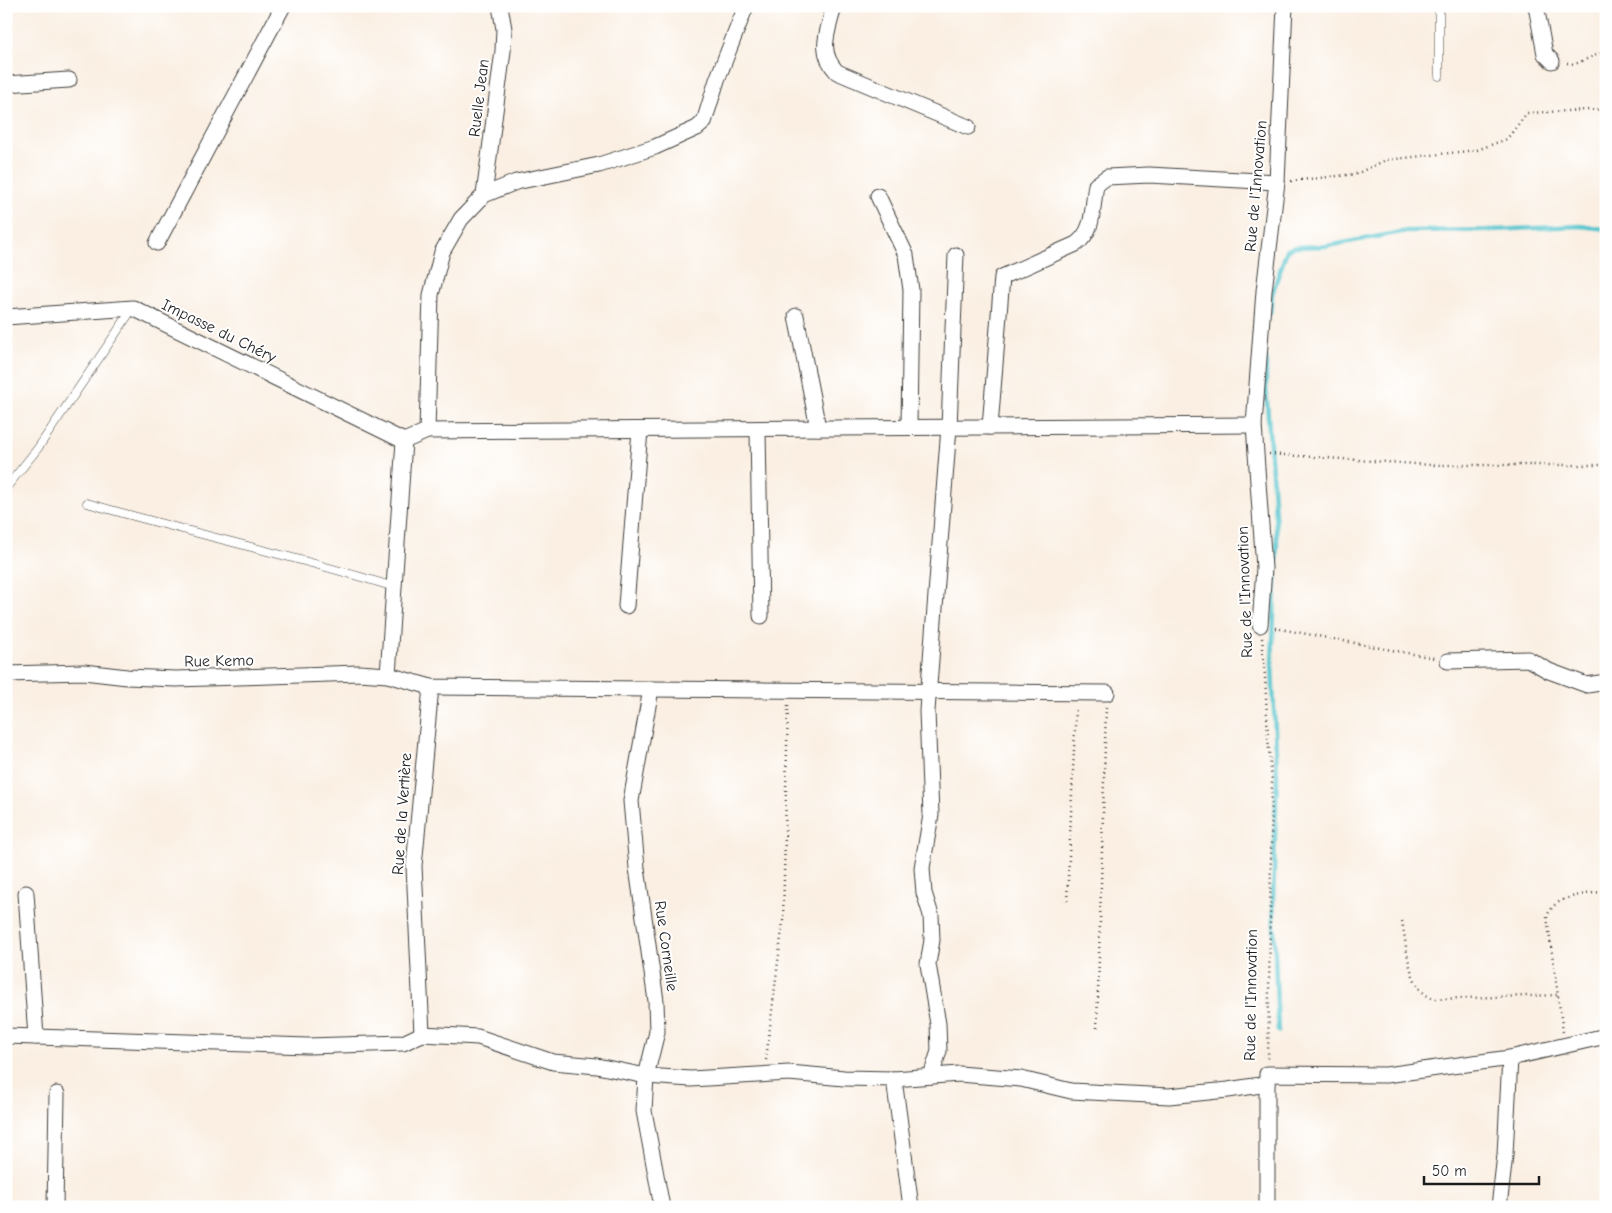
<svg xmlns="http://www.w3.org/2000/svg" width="1612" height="1213" font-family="'Comic Neue',sans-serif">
<rect width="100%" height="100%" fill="#fff"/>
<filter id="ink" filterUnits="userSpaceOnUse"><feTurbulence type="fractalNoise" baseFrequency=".02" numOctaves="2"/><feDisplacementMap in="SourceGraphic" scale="10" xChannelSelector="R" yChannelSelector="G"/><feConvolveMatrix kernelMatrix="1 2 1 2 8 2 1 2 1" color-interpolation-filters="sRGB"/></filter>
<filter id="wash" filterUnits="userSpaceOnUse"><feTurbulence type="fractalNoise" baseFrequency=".0096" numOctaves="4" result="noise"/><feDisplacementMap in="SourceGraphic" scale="20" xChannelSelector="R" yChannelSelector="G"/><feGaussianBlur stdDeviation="1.12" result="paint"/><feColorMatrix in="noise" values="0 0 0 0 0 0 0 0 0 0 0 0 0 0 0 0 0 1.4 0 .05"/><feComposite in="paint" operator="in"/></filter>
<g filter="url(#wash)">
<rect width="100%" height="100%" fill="#faefe2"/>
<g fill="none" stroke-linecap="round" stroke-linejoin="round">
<g stroke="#59c6cf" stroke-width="4.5">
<path d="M1270,313L1272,294L1287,250L1295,247L1327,246L1407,231L1494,230L1580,226L1606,229"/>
<path d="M1266,358V388L1277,542L1272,664L1277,776L1273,901L1278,1031"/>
</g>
</g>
</g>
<g filter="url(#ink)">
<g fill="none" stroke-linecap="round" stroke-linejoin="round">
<g stroke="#3d3c3a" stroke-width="9">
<g id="service">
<path d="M1439,76V6"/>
<path d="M6,488L38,448L133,308"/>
<path d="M87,503C189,533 293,555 394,587"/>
</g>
</g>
<g stroke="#3d3c3a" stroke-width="17">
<g id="minor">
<path d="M834,6C828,32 817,51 837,72L968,127"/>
<path d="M1536,6L1545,54L1552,61"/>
<path d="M6,84L69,80"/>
<path d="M484,195L503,51L504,29L500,6"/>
<path d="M878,196L906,255L911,290L909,427"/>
<path d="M157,243L283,6"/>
<path d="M796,316L818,428"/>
<path d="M6,317L133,308L404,441"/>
<path d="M990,427L1002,277L1076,244C1095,231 1092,206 1096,185L1107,177L1149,175L1277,182"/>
<path d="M758,429L761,616"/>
<path d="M427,431L431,295L442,252L461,219L484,195L516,182L599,165L655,147L697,128L704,122L717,80L746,6"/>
<path d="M626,606L640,430"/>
<path d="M1260,625L1264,568L1254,425L1264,291L1277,182L1285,6"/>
<path d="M1448,661L1528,659L1549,671L1587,685L1606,682"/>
<path d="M6,674L84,672L127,677L176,679L359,673L388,675L431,687L1107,693"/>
<path d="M388,675L404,441L427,431L1254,425"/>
<path d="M651,689L631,801L637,868L656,1001L657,1032L646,1076L644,1111L662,1207"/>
<path d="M26,893L36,1037"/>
<path d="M422,1034L414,866L431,687"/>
<path d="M6,1036L308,1046L403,1043L422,1034L478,1037L553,1062L597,1066L646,1076L691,1079L789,1073L844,1078L894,1079L959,1074L1021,1079L1071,1091L1169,1096L1228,1090L1267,1084"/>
<path d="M931,1076L939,1051L938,1024L928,964L932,940L931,915L924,893L922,868L931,815L927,711L949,427L956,255"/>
<path d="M894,1079L911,1207"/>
<path d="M55,1207L57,1094"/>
<path d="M1267,1207V1074L1386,1075L1510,1058L1606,1036"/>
<path d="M1499,1207L1505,1155L1510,1058"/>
</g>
</g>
<g stroke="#3d3c3a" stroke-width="2.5" stroke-dasharray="1 4" stroke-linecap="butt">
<path d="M1567,63L1575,64L1606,51"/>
<path d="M1291,181L1356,174L1386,160L1477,150L1507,139L1527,113L1606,109"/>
<path d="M1269,454L1431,465H1606"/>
<path d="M1275,628L1434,658"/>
<path d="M1262,638C1267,686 1266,733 1272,780L1268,1060"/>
<path d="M1067,901L1076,707"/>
<path d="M1402,921C1407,945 1407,990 1434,999L1559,995"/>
<path d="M1097,1028L1106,707"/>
<path d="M1563,1032L1547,917C1554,894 1586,895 1606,891"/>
<path d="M766,1060L783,921L788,704"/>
</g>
<use href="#service" stroke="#fff" stroke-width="8"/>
<use href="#minor" stroke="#fff" stroke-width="15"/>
</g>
</g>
<g text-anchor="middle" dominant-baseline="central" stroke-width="4" stroke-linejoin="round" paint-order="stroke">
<g font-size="16" fill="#1c1c1c" stroke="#fff">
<text transform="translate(479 98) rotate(-83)">Ruelle Jean</text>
<text transform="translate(1256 186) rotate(-85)">Rue de l'Innovation</text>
<text transform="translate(219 331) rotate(26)">Impasse du Chéry</text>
<text transform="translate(1245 592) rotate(-92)">Rue de l'Innovation</text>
<text transform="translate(219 661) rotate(-1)">Rue Kemo</text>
<text transform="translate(402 814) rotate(-86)">Rue de la Vertière</text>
<text transform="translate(666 946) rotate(82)">Rue Corneille</text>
<text transform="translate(1251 995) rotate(-89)">Rue de l'Innovation</text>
</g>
</g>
<rect width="1612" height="1213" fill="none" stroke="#fff" stroke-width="25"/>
<path d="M1424 1176v8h115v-8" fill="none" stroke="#1c1c1c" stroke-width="2.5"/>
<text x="1432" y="1176" font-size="15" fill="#1c1c1c" stroke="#ffffff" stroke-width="4" paint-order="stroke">50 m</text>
</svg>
